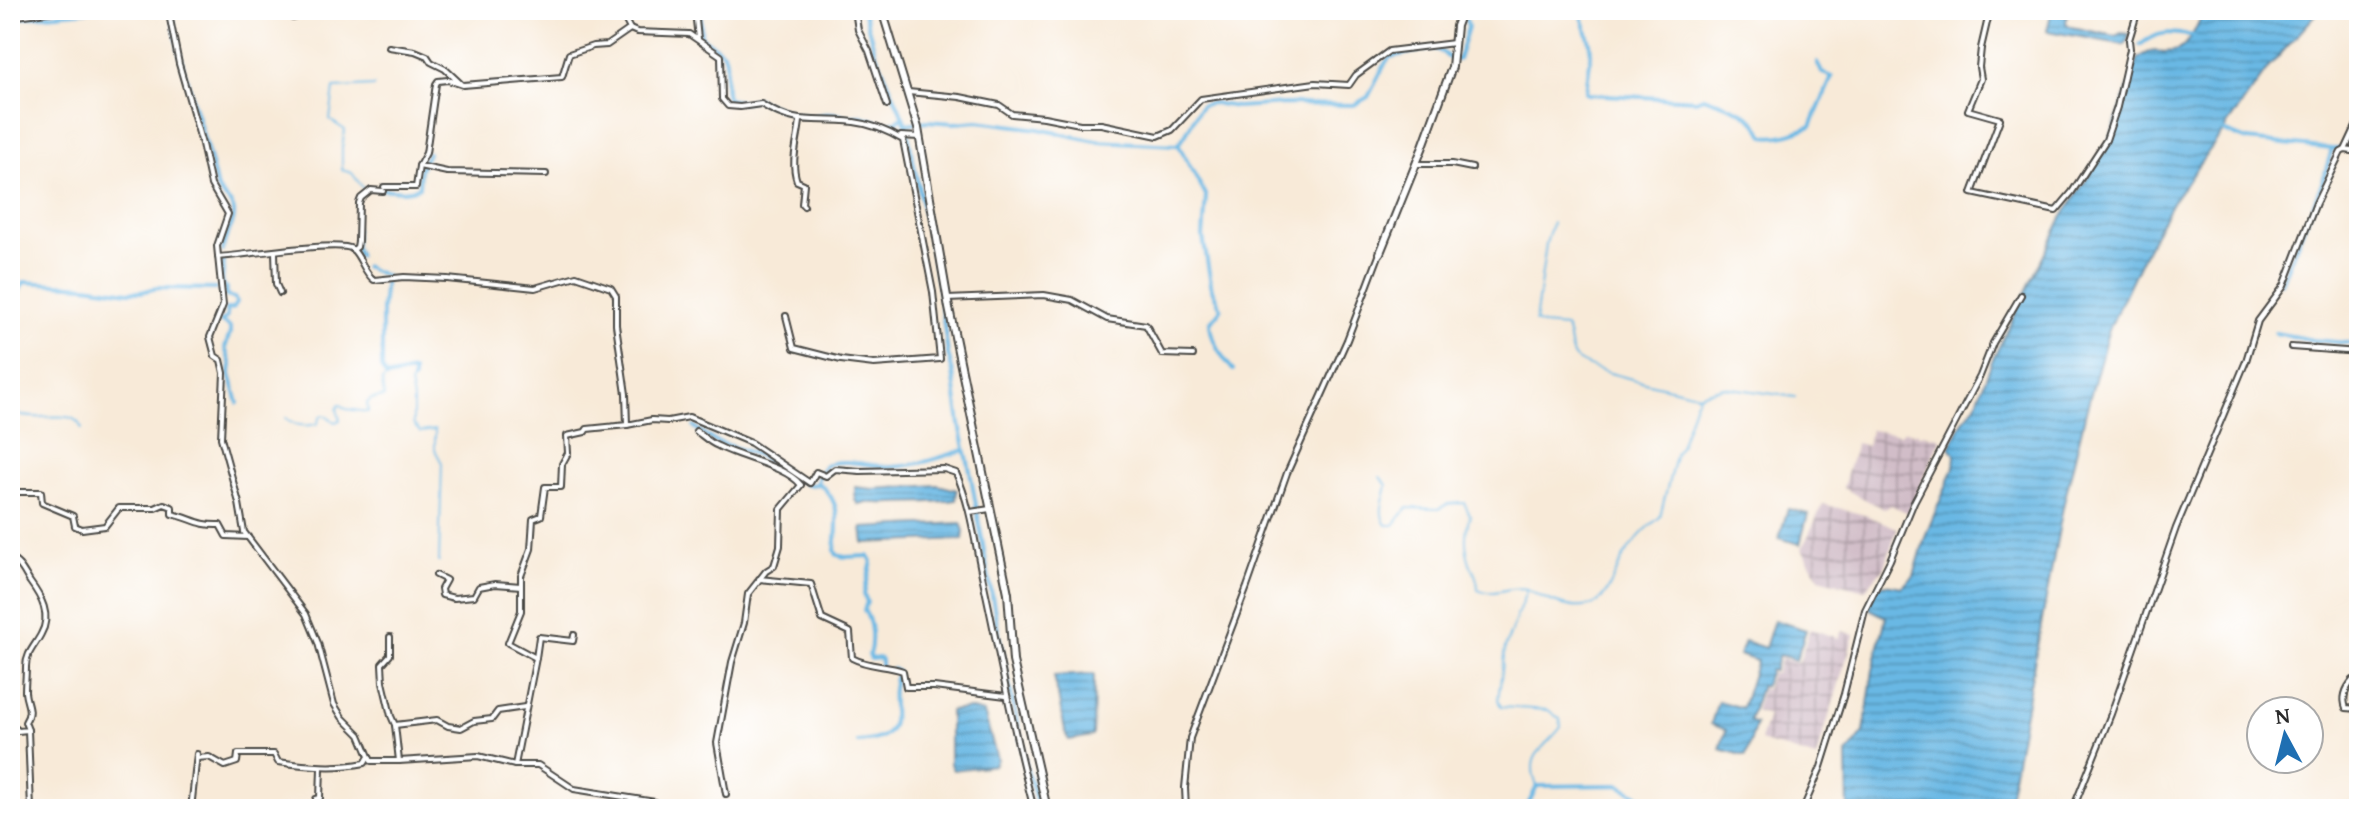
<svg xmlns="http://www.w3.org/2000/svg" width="2369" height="819" font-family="'Gentium Book Plus',serif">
<defs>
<pattern id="industrial-grid" width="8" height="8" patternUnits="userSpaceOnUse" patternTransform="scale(2)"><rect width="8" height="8" fill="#d1bdc8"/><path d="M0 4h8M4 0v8" fill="none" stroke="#aa9aa3"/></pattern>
<pattern id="water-rules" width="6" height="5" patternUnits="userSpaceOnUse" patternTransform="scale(2)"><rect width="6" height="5" fill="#69b8e4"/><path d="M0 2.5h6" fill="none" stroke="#5796b9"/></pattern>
</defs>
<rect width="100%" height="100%" fill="#fff"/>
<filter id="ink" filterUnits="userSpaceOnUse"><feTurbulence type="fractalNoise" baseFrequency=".0125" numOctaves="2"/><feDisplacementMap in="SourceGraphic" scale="16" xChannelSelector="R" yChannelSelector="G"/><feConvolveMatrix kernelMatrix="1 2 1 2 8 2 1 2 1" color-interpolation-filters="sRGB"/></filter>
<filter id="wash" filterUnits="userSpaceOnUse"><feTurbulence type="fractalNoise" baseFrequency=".006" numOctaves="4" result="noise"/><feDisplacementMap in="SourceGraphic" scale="32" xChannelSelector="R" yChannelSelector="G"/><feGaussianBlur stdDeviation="1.8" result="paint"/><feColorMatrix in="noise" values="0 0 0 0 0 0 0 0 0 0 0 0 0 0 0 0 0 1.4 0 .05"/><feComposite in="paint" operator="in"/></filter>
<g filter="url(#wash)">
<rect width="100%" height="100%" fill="#f8ead8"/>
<g fill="url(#industrial-grid)">
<path d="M1870,430L1901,434L1905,431L1941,438L1908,513L1891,505L1884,509L1843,488L1856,443L1867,446Z"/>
<path d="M1823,504L1868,516L1897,528L1885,566L1865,590L1819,578L1802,549Z"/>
<path d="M1810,629L1839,638L1842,631L1854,635L1816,758L1760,741L1768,715L1755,711L1762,688L1766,689L1771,673L1776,674L1781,658L1799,663Z"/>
</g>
<g fill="url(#water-rules)" stroke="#4a7288" stroke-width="2">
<path d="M2052,10H2064L2067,15L2066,23L2071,27L2116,36L2121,33L2130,34L2125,45L2047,31Z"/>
<path d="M2204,10H2320L2269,67L2171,204L2146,250L2109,329L2086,411L2063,507L2007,809H1848L1847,754L1864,732L1873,670L1886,617L1870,609L1869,605L1879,586L1885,584L1902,587L1914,576L1926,534L1954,468L1955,455L1950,447L1963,421L1976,404L1992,361L2062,218L2106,149L2138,59C2154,46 2157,54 2174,51C2190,48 2198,23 2204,10Z"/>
<path d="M938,485L957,490L956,500C934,503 913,502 891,503C879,504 869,501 858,504L855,500V487L873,489Z"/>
<path d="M1788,509L1808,514L1800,544L1779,538Z"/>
<path d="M961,523L964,531L963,539L864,543L862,528Z"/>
<path d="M1774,620L1806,630L1796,660L1779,655L1774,671L1770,670L1764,686L1761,685L1749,721L1756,724L1746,756L1720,749L1726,730L1711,724L1718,701L1742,708L1757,661L1739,655L1744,641L1765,648Z"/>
<path d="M1094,674L1093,736L1069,740L1066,735L1054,676Z"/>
<path d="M968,709L984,713L997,759L994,765L953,770L950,764V711Z"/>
</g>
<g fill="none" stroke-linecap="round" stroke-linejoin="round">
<g stroke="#69b8e4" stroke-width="2">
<path d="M365,191L352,173L342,170V147L345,130L330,120L334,88L374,86"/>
<path d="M1552,223L1546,244L1535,322L1542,325L1565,327C1571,336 1568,348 1574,357C1585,372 1676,388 1699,395"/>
<path d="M413,380L410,384L413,400V424L420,432L435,430V450L442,463L439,562"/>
<path d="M10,406C12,408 18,414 21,415C41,423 74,406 82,429"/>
<path d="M286,418C295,426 305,427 317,424L321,416L325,415L335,422L340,420L337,409L340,404L346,409L368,412L367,403L371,399L384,397L382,381L387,377"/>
<path d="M1380,477L1387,485C1385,499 1377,511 1386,525H1394L1407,508L1438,509L1448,504L1464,503L1470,515C1465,532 1464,545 1470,563C1474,572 1478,579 1478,590C1494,597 1510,585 1527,589L1505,648L1498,700L1501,707L1548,710L1560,719L1561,727C1545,749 1524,753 1537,786"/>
<path d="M1528,590C1548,601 1585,619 1603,597C1612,586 1616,570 1623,558C1633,542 1646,528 1660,517L1676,452L1680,447L1695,402L1700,394L1724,387L1795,397"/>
</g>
<g stroke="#69b8e4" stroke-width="4">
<path d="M171,10C175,26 177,43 181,59C192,102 207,143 216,185C219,198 236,201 234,216C233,229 224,234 223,251"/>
<path d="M701,10V36C708,42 717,47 723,53C731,61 721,86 728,99L742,102L756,99L796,115L812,116L832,113L848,117L861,116L885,124L896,122L903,116"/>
<path d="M863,10L875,51L906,124L939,290L948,354L953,373L960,425L970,471L1000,641L1027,770L1039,809"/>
<path d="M1580,10L1590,42L1591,54L1586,91L1587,94L1696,100L1703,97C1727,105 1754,111 1764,136C1780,139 1796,132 1811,126L1832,77L1822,73L1817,62"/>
<path d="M10,19C39,15 67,13 96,10"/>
<path d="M2140,45C2159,30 2171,32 2194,36"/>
<path d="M906,124L927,121L954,123L978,121L1039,129L1096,141L1177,145C1189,134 1192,118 1202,105L1212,103L1236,107L1286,104L1354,105L1368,97L1386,62L1390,57L1429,49L1442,52L1450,59L1458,60L1468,27L1465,17L1467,10"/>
<path d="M2221,130L2247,140L2332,149"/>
<path d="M1178,144L1206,196L1203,237L1212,290L1221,308L1219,313L1210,322C1210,339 1222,357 1233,370"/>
<path d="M377,189C391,189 406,194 419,187L420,169L428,153"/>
<path d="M356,229L355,245L359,256"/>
<path d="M224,261L222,282L226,288V296L234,298L237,302L232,309H226L227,317L221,322L230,327V333L225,348L231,365L230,374L238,403"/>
<path d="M365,267L386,276"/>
<path d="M385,280L382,309V370L387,377L413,371V380"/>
<path d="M2281,283L2322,183L2332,149H2346"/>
<path d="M10,299L16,297L24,282L86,286L129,292H141L157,288L216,289"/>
<path d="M2275,333L2313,340L2359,344"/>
<path d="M694,427L714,441L755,454L807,485L820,484C843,505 837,523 835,551L837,555L845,557L868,556L872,561L864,594L867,602L864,610C872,622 873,641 869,655L871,659L879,658L881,660V667"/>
<path d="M816,484C820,476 820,468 829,464C844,458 873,467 891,467C918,466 940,457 965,450"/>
<path d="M858,742C915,738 882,708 897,672L893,669"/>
<path d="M1526,809L1537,786L1619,785L1663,809"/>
</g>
</g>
</g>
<g filter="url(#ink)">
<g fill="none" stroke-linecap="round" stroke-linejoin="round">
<g stroke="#4a4845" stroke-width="8">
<g id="minor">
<path d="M166,10L170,19L179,64L202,144L211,185L228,214L217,246L223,305L210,337L215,356L221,360L224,373L221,438L239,503L244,532L306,614L318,643L334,704L342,717L360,735L371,761H399L478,756L515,765H538L574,789L655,802V809"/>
<path d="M293,10V18"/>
<path d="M855,10L858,30L869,51L887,105"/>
<path d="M1955,10L1988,18L1981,48L1979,67L1981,79L1968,110L2000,119L1972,193L2056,211L2072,192L2106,140L2117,107L2130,49L2129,40L2138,10"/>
<path d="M10,17L61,10"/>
<path d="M630,29L637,32L689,34L721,56L722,99L728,106L740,107L761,104C798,127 815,117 854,122C871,124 888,131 903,140L933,292L940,359L874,364L841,360L794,348L786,316"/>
<path d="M698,39L696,20L698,10"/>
<path d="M389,47L415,51L427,56L431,62L445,69L460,83"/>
<path d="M908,92L960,97L999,105L1012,114L1044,117L1080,124H1101L1158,136L1172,130L1201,99L1315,83L1349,85L1356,75L1389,51L1454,43"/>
<path d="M800,121C798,141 790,162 797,181L804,184L802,204L804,206"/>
<path d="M901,136L919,137"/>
<path d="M2345,150L2359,120"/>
<path d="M1416,164H1452L1472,168"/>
<path d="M419,166L447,172L546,174"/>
<path d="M384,187H416L419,166L426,153L436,84L438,81L448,80L463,85L562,77L569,54L593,46L607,45L630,29L621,12L606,10"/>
<path d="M353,250L357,247L358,241L359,203L361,198L371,190L383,191"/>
<path d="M275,252L276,284L280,293"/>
<path d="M218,257C239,256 339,240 352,249C361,256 363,272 374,280L404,277L447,279L535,288L576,276L611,288L616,296V325L626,394L627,425"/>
<path d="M947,299L1044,295L1072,300L1107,319L1146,325L1162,354L1193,355"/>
<path d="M2291,347L2359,352"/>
<path d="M696,431C703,436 710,443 718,446C740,458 786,466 801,485L781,509L780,546L774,566L766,571L748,594L744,623L732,662L717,743L726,794"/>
<path d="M10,494L18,492H41L42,503L73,516L75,526L82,529L105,526L119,508H155L164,504L172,507V514C192,518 198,526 220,525L226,536L248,537"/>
<path d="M970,512L990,509"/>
<path d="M10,559C20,562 24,573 30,582C41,597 52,615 41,634C35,646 26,653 26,667C26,675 25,684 25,692C26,704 33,710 25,722L28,730L18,731L13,725H10"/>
<path d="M436,575L446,580L441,589L442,595L454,598L474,596L479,587L495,584L521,586V611L508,643L536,658L515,765"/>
<path d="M759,579L811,584L822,619L850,632L852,658C869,667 885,665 903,671L906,687H934L1006,696"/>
<path d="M521,586V576L531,549L533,519L541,516L545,487H561L562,464L568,453L567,436L585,432L587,429L627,425L652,420L668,421L689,417L751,443L810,483L816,472L826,476L835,469L860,471L944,469L956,473C971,506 975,544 983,580C1000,657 1013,733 1034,809"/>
<path d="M390,637V655L382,664L383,682L391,716L395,725L399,761"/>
<path d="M536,658L539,637L573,641L574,635"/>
<path d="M2359,681L2353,680C2346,688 2342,698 2346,708L2359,709"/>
<path d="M395,725L437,720L448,726L461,728L474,721L492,719L498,711L525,707"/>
<path d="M28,730L31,809"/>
<path d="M197,758L209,757L225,766L237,762L238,754H274L278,762C308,766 335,769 365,763L368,758"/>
<path d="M191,809L197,754"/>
<path d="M308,809L314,804L316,799L320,798L321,768"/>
<path d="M368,809L391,805V809"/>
<path d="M1186,809L1185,788L1190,738L1247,587L1287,473L1347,340L1380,253"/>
<path d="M1803,809L1821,767L1844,694L1865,610L1890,560L1914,502L1980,376L1993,343L2021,295"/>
<path d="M2073,809L2111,714L2176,528L2246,361L2258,321L2284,286L2316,203L2341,152L2345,150L2359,152"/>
</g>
</g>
<g stroke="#4a4845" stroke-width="10">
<g id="tertiary">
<path d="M882,10L918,128L949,308L1008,593L1013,661L1047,809"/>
<path d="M1380,253L1422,149L1452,67L1456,26L1462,10"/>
</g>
</g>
<use href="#minor" stroke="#fff" stroke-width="4"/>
<use href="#tertiary" stroke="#fff" stroke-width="6"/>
</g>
</g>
<rect width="2369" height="819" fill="none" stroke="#fff" stroke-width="40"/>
<g transform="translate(2285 735) rotate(353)"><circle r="38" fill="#ffffff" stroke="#aaaaaa" stroke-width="2"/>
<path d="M0-6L14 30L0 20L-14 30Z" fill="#1f6fb2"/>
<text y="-12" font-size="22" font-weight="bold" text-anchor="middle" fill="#2b2b2b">N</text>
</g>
</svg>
